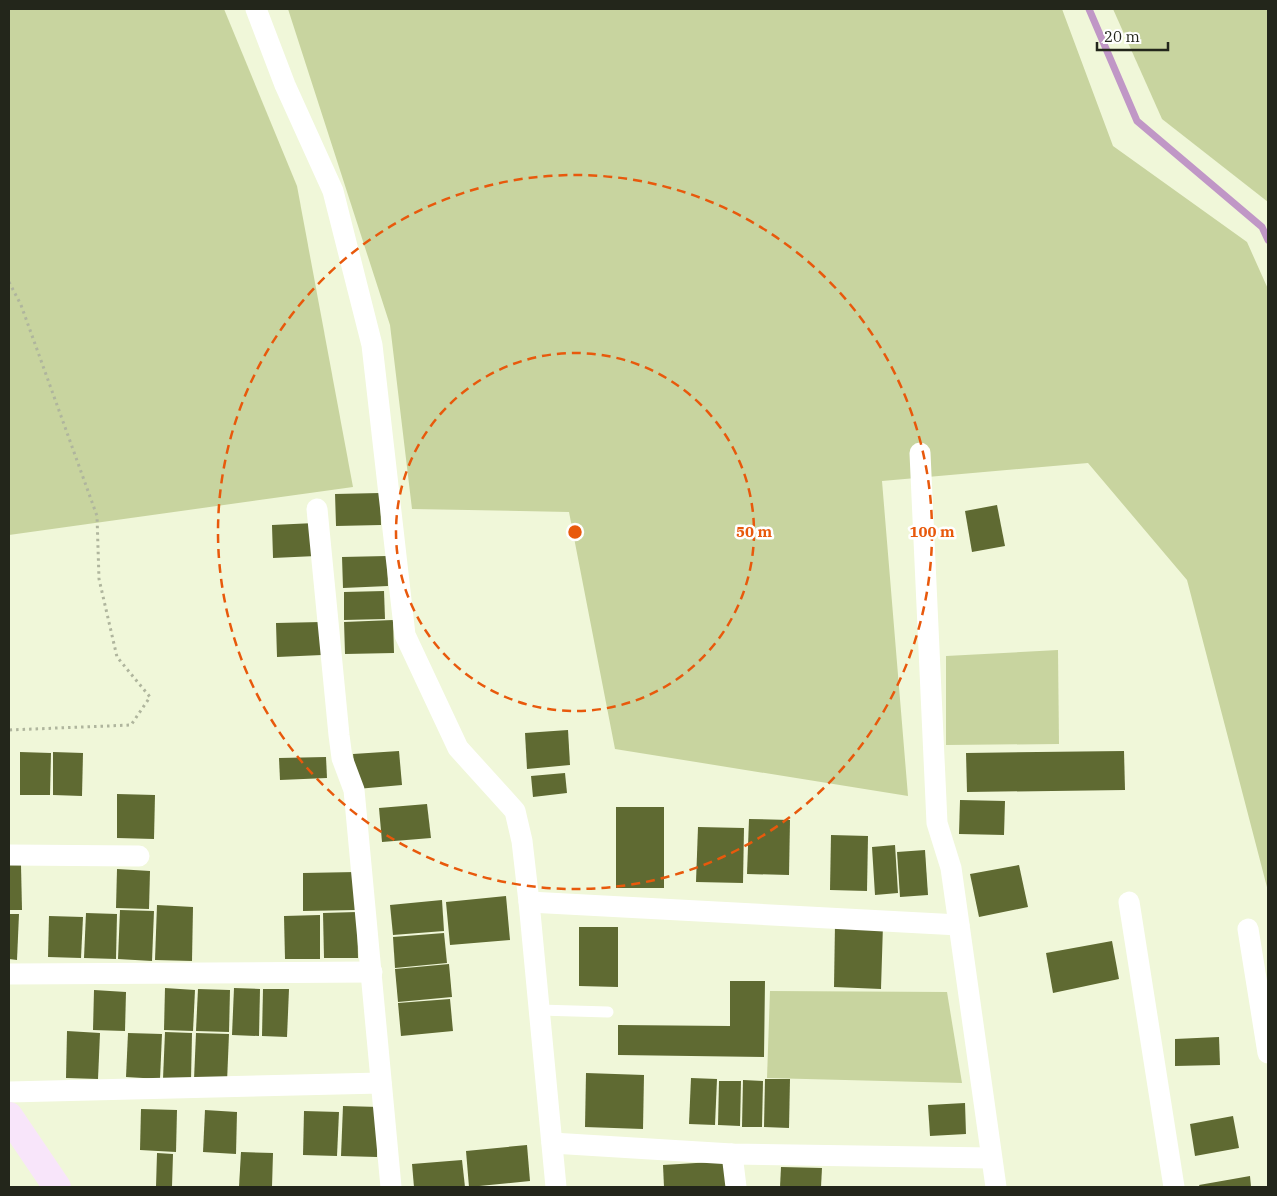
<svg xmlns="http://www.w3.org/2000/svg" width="1277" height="1196" font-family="'IBM Plex Serif',serif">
<rect width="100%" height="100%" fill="#f0f7d9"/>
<g fill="#c8d49f">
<path d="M9,9H224L297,186L353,487L9,535Z"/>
<path d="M288,9H1062L1113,146L1247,242L1268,289V891L1187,580L1088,463L882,481L908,796L615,749L569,512L412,509L390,325Z"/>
<path d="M1113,9H1268V202L1162,119Z"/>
<path d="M1058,650L1059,744L946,745V656Z"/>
<path d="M770,991L947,992L962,1083L767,1078Z"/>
</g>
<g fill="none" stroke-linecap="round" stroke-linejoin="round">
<path stroke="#c097c6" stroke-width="7" d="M1089,9L1137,121L1262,227L1268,240"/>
</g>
<g fill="#5f6a32">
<path d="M380,493L381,525L336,526L335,494Z"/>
<path d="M997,505L1005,546L972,552L965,511Z"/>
<path d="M315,523L316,556L273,558L272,525Z"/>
<path d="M387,556L388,586L343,588L342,557Z"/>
<path d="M384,591L385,619L344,620V592Z"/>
<path d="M393,620L394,653L345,654L344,622Z"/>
<path d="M321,622L322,655L277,657L276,623Z"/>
<path d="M568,730L570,765L527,769L525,733Z"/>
<path d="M399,751L402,785L357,789L353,754Z"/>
<path d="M1124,751L1125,790L967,792L966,753Z"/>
<path d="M20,752L51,753L50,795H20Z"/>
<path d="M53,752L83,753L82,796L53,795Z"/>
<path d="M326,757L327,778L280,780L279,758Z"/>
<path d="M565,773L567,793L533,797L531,776Z"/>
<path d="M117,794L155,795L154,839L117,838Z"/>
<path d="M960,800L1005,801L1004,835L959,834Z"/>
<path d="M427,804L431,838L382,842L379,808Z"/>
<rect x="616" y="807" width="48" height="81"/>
<path d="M749,819L790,820L789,875L747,874Z"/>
<path d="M698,827L744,828L743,883L696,882Z"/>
<path d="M831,835L868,836L867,891L830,890Z"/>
<path d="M895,845L898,893L875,895L872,847Z"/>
<path d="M925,850L928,895L900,897L897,852Z"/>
<path d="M9,865H21L22,910H9Z"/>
<path d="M1019,865L1028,907L979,917L970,874Z"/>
<path d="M117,869L150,871L149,909L116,908Z"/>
<path d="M356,872V910L303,911V873Z"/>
<path d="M506,896L510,940L450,945L446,902Z"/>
<path d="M442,900L444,931L393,935L390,905Z"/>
<path d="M157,905L193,907L192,961L155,960Z"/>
<path d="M120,910L154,911L152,961L118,959Z"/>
<path d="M357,912L358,958H324L323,913Z"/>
<path d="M86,913L117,914L116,959L84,958Z"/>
<path d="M9,914H19L17,960L9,959Z"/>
<path d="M320,915V959H285L284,916Z"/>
<path d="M49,916L83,917L81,958L48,957Z"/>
<path d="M835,923L883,924L881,989L834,987Z"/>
<path d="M579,927H618V987L579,986Z"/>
<path d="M444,933L447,963L395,968L393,937Z"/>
<path d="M1112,941L1119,979L1053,993L1046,953Z"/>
<path d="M449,964L452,997L398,1002L395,969Z"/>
<path d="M730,981H765L764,1057L618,1055V1025L730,1026Z"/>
<path d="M165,988L195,990L193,1031L164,1030Z"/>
<path d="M234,988L260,989L259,1036L232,1035Z"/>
<path d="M198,989L230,990L229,1032L196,1031Z"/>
<path d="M263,989H289L287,1037L262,1036Z"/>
<path d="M94,990L126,992L125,1031L93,1030Z"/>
<path d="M450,999L453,1031L401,1036L398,1003Z"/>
<path d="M67,1031L100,1033L98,1079L66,1078Z"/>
<path d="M165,1032L192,1033L191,1080L163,1079Z"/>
<path d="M128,1033L162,1034L160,1079L126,1077Z"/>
<path d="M196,1033L229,1034L227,1082L194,1080Z"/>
<path d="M1219,1037L1220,1065L1175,1066V1039Z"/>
<path d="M586,1073L644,1075L643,1129L585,1127Z"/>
<path d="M691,1078L717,1079L715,1125L689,1124Z"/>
<path d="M765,1079H790L789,1128L764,1127Z"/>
<path d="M743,1080L763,1081L762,1127H742Z"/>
<path d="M719,1081H741L740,1126L718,1125Z"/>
<path d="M965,1103L966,1134L930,1136L928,1105Z"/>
<path d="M343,1106L379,1107L377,1157L341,1156Z"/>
<path d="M141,1109L177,1110L176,1152L140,1150Z"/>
<path d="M205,1110L237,1112L236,1154L203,1152Z"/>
<path d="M304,1111L339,1112L337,1156L303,1155Z"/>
<path d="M1233,1116L1239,1148L1195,1156L1190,1124Z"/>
<path d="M527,1145L530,1181L469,1187L466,1151Z"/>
<path d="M241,1152L273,1153L272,1187H239Z"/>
<path d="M157,1153L173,1154L172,1187H156Z"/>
<path d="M462,1160L465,1187H414L412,1164Z"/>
<path d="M729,1161L731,1187H664L663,1165Z"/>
<path d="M781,1167L822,1168L821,1187H780Z"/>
<path d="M1250,1176L1251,1187H1200L1199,1185Z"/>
</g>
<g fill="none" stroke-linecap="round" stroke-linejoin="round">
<path stroke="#afb59d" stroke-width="3" stroke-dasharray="2.5 4" stroke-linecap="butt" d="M9,282L21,305L97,516L99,579L117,657L150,697L131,725L9,730"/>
<path stroke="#fff" stroke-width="11" d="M539,1010L608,1012"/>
<g stroke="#fff" stroke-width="21">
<path d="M256,9L285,85L333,191L372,345L405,635L458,748L515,811L522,841L529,902L556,1187"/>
<path d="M920,453L937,823L951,868L996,1187"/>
<path d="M317,509L339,735L342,758L354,790L391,1187"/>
<path d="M9,855L139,856"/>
<path d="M529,902L959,925"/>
<path d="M1129,902L1174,1187"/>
<path d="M1248,929L1268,1053"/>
<path d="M9,974L372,972"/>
<path d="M9,1092L381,1083"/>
<path d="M552,1143L732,1154L991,1158"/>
<path d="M732,1154L736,1187"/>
</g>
<path stroke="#f8e5fa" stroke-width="28" d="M9,1116L57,1187"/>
</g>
<g fill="none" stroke="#e8590c" stroke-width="2.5" stroke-dasharray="9 6">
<circle cx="575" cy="532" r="179"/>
<circle cx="575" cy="532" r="357"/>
</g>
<circle cx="575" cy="532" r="8" fill="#e8590c" stroke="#fff" stroke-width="2.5"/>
<g font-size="15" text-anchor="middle" font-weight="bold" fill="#e8590c" stroke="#fff" stroke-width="5" stroke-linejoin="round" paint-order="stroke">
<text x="754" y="537">50 m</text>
<text x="932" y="537">100 m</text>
</g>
<rect width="1277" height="1196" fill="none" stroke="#23261b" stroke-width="20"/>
<path d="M1097 42v8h71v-8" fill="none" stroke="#23261b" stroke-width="2.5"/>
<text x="1104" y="42" font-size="15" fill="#23261b" stroke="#ffffff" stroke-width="4" paint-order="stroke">20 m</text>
</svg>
